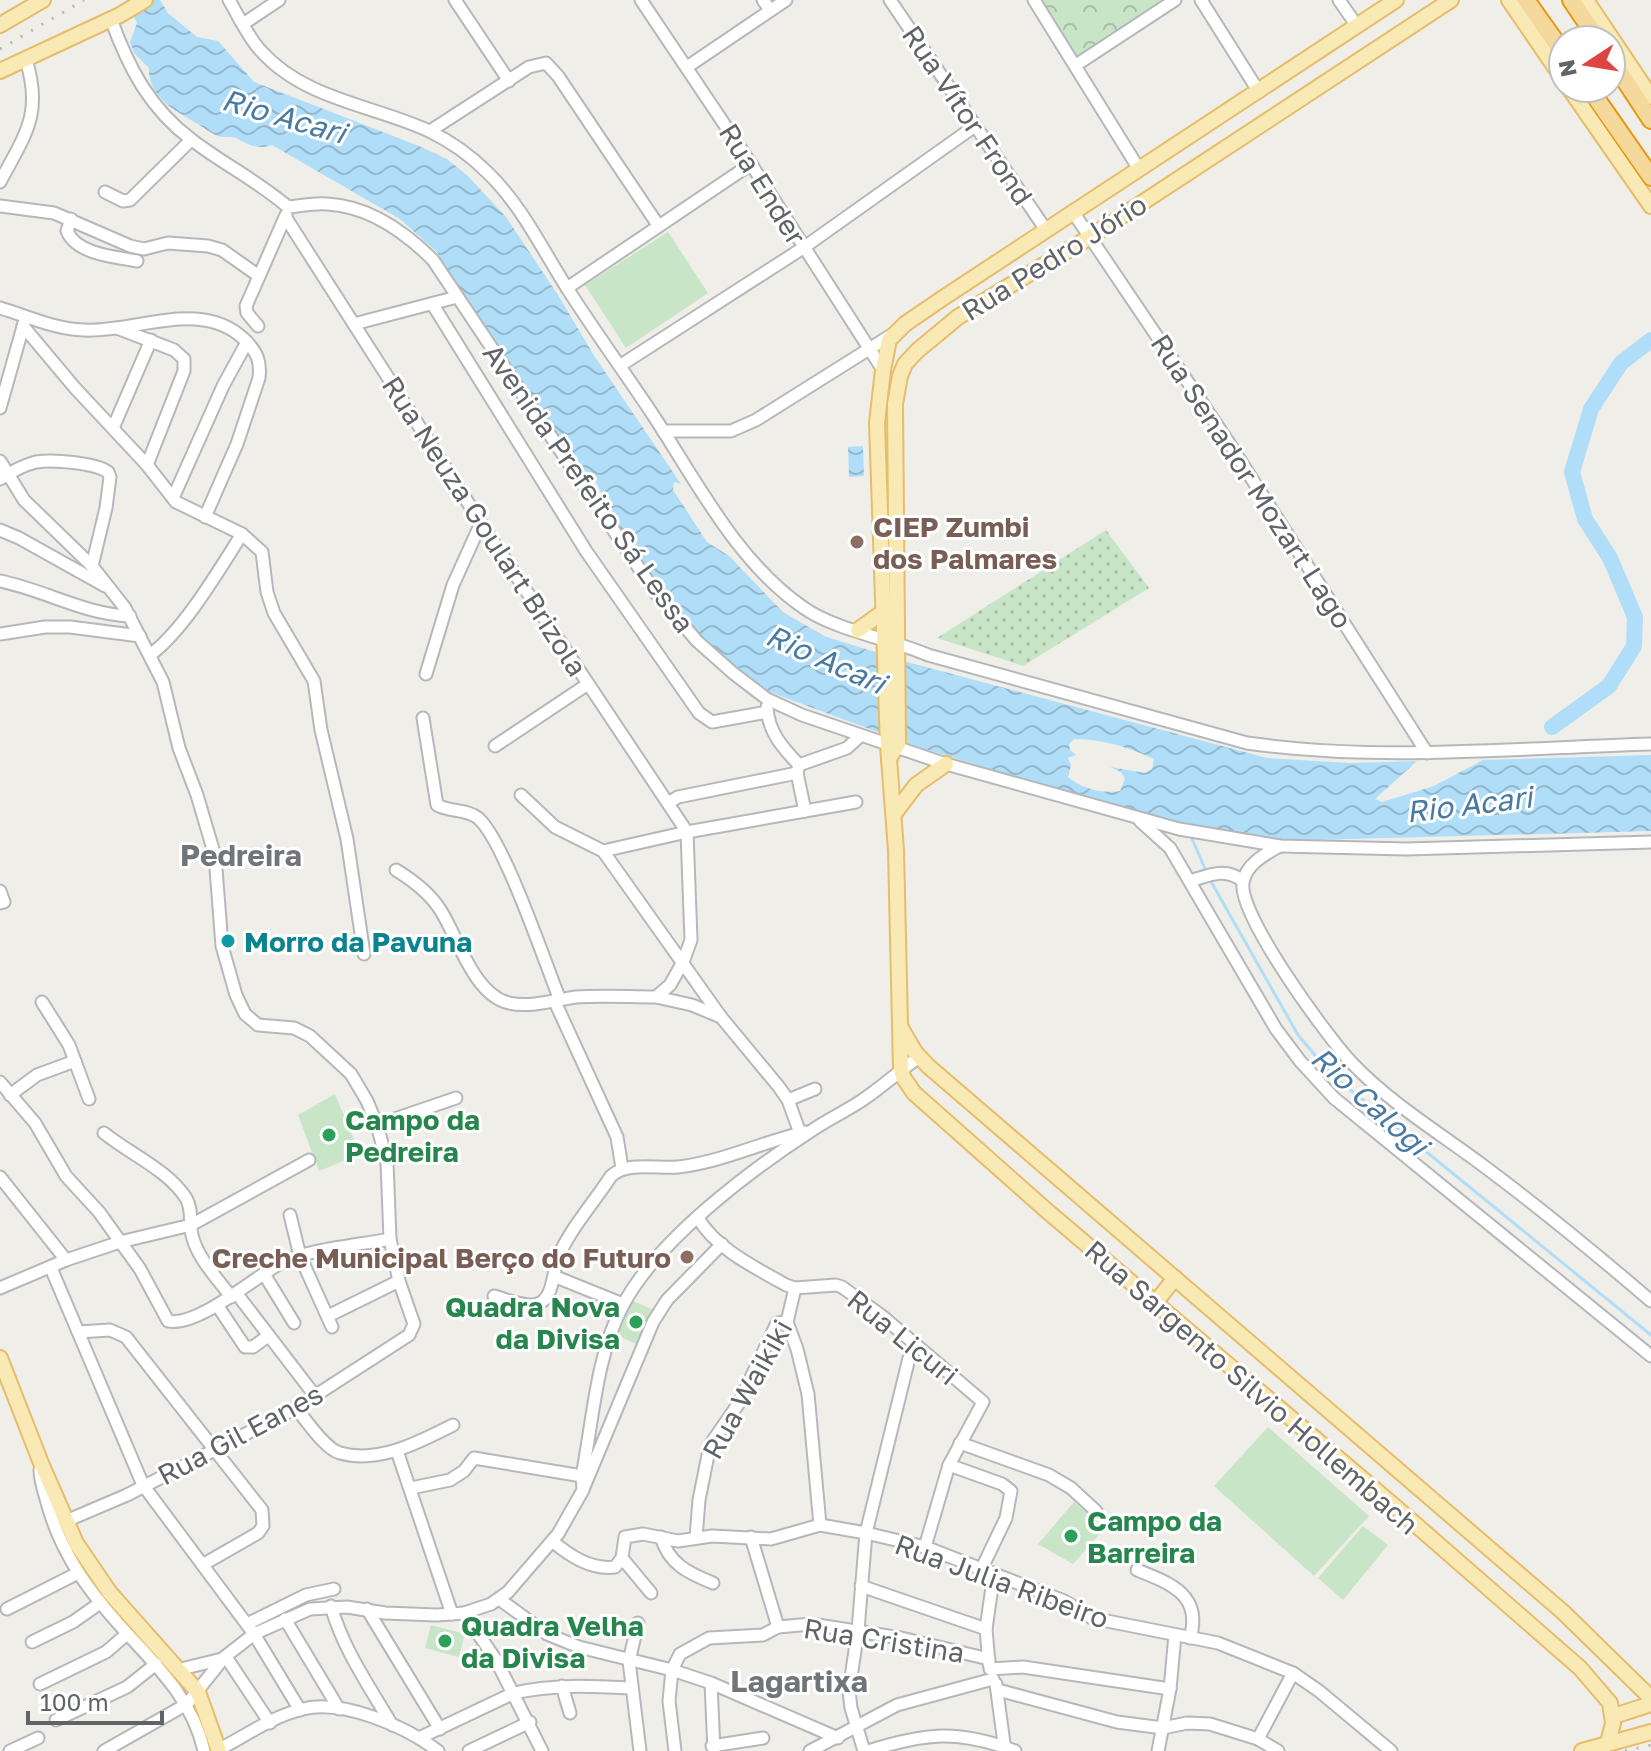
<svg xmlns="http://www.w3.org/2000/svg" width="1651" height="1751" font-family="'Golos Text',sans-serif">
<defs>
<pattern id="grass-dots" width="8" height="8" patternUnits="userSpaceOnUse" patternTransform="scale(2)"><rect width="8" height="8" fill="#c9e5c7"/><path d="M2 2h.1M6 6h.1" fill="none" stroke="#a7bda5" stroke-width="1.8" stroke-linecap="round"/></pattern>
<pattern id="forest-crowns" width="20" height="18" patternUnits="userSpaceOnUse" patternTransform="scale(2)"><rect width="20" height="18" fill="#c9e5c7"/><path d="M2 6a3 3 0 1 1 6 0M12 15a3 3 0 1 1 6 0" fill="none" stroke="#a7bda5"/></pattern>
<pattern id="water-waves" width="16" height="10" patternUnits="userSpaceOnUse" patternTransform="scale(2)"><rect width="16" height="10" fill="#b0def9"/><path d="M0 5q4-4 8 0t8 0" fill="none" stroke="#93b8cd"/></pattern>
</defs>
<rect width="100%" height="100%" fill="#f0eee8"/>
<path fill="url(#grass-dots)" d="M1106,530L1149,588L1023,666L937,638Z"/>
<path fill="url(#forest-crowns)" d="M1038,0H1162L1161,5L1078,60L1073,57Z"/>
<g fill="#c9e5c7">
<path d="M668,232L708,293L626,348L585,285Z"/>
<path d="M335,1094L360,1154L319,1171L298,1115Z"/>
<path d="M633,1301L654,1310L638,1345L617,1335Z"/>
<path d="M1268,1427L1369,1516L1314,1576L1214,1486Z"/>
<path d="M1074,1502L1105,1528L1073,1564L1038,1544Z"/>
<path d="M1363,1526L1388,1545L1343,1600L1318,1578Z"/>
<path d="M431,1625L465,1634L459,1657L425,1648Z"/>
</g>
<g fill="url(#water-waves)" fill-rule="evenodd">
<path d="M126,0H160L168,13L197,37L218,41L254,82L419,146L447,159L468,176L506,217L558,295L593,354L681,484L674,482L673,490L707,542L729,556L783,612L824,636L907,662L1267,758L1350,763L1417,761L1375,799L1382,802L1434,786L1483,760L1651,755V831L1275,841L1185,823L1080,796L918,747L767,691L709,647L644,575L603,512L607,506L596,482L582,475L570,450L562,446L536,410L437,252L400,219L272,145C256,150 250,145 236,138C231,136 224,138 218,136C210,133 203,127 196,123C174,110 148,97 149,68L134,53L130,42L137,23ZM1074,739C1103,739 1128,747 1154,759L1152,769L1145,773L1110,767L1121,772L1125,779L1120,791C1102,794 1083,789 1068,777L1071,765L1068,758L1076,755L1070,750L1069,744Z"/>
<path d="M863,446L864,476L849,477L848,447Z"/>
</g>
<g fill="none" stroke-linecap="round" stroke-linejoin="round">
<g stroke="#b0def9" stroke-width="3">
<path d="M1190,834L1206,871"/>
<path d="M1209,878L1298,1035L1331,1074L1651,1335"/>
</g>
<path stroke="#b0def9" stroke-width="16" d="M1552,727L1609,686L1634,646L1635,617L1610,558L1585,519L1572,472L1591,409L1621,363L1651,340"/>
<g stroke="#b5b8bb" stroke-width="15">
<g id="minor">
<path d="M229,0C239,17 248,37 261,51C305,100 373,105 429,131C450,141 472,157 488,173C522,206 542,249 567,288C595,332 626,374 655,418C698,484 738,563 804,608C835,630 891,639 928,655L1247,743C1381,762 1516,748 1651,744"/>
<path d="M455,0L509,81"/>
<path d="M641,0L751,164L883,370"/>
<path d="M763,0L770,10"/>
<path d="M890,0L1046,230"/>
<path d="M1034,0L1139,169"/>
<path d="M1201,0L1259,92"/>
<path d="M1339,0L1357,26"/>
<path d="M111,19C128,67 150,109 192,140C223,164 258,181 288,207C301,206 314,203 327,204C369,206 404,231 433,260L655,592L697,641L733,673L767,699L802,715L946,764L1179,829L1280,846L1407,849L1651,842"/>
<path d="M243,24L279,0"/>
<path d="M1076,65L1175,0"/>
<path d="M687,67L786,0"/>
<path d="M430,131L529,67L546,63L558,76L658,225"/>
<path d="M0,182C25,135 43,114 26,60"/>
<path d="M105,192L123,201L130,200L191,140"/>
<path d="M0,206L54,213L130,246L144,249L168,243L208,246L222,250L259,276"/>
<path d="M1073,212L1229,443L1427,753"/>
<path d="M286,218L481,523L687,832L691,940L683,962L670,985L656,997L692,1005L721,1017"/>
<path d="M71,219L67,231C76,254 115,257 137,261"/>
<path d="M567,288L751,164"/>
<path d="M433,305L586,551L699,713L712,722L767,712"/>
<path d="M0,308C28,316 53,329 84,330C135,333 202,297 245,340C257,352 261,361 259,378L237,444L205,517"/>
<path d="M354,324L457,297"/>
<path d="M23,326L75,388L147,465L176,502L242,534L262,552L267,592L274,613L314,681L321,730L347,839L364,954"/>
<path d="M258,326L247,313L246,306L286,215"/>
<path d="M117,328L174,350L184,359V371L147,465"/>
<path d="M621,365L803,248L975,126"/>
<path d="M0,408L24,323"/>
<path d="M113,428L151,340"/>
<path d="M663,431H731L756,420L893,334"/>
<path d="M0,461L24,500L92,566L125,608L163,682L179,748L197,795L215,856L222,946L236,995L245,1014L258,1025L294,1028L310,1036L351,1074L367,1101L377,1125L387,1162L390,1239L399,1281L414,1324L409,1335L296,1408L127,1495L66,1521"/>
<path d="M0,479C11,472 24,465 36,462C53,459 95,463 108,472L110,477L106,508L92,566"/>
<path d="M173,498L223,386L247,342"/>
<path d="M0,530L19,538L105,586"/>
<path d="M0,581C45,590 83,614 130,616"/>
<path d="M0,634L45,627H70L140,636"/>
<path d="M150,655C184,630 219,570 242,534"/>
<path d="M426,674L453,585L481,523"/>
<path d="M767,707C768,732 783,748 799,765"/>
<path d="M423,718L437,805C449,812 467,809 478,818C504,840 545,963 560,1000"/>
<path d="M495,746L588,684"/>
<path d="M521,795L555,827L603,851L721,1017L779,1087L788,1100L800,1133"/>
<path d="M668,803L678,797L797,773"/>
<path d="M805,811L797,773L799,765L847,748L860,736"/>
<path d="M1140,821L1170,848L1276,1029L1300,1061L1334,1098L1651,1356"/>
<path d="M1280,846C1265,854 1245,865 1243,883C1238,915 1328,1038 1352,1063C1389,1102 1438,1132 1481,1164C1539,1207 1596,1254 1651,1301"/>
<path d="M603,851L687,832L856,802"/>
<path d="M396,870C414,881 430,893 441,911C458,938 474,995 509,1003C531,1008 554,1000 576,997C602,995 629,997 656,997"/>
<path d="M1190,881C1210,875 1225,867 1243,881"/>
<path d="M0,891L4,902L0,903"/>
<path d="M42,1002L69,1045L89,1099"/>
<path d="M555,1002L617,1137L622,1168"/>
<path d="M0,1082L35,1123L66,1176L99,1212L140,1269L168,1321C197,1328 256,1276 281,1263C308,1249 359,1245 390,1239"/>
<path d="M10,1095L37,1075L75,1061"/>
<path d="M788,1100L815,1089"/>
<path d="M377,1125L456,1098"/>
<path d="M104,1133C130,1154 168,1170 186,1198C193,1210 189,1223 192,1235C197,1258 218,1279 231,1297"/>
<path d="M0,1177L66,1260"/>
<path d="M290,1215L300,1256L332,1327"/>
<path d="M698,1218C716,1249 756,1268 786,1285L795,1288L836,1285L842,1287L882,1316L983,1402L949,1465L925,1547"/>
<path d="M51,1268L143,1485L254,1634L300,1710"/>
<path d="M264,1274L294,1323"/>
<path d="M556,1277L623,1304"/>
<path d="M0,1288L66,1260L120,1242L191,1225L309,1160"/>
<path d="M237,1294L316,1397"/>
<path d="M494,1296C505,1299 525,1308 537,1304C553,1300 553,1273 557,1261C565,1235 596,1200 611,1176C628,1161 657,1169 678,1167C722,1162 762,1142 805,1132"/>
<path d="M217,1305L245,1347H253L268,1336"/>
<path d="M328,1316L399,1281"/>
<path d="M787,1322L797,1349L808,1394L820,1525"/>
<path d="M78,1332L110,1330L126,1337L262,1510L263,1526L258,1533L204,1564"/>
<path d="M296,1408C306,1420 325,1449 340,1453C379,1464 419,1442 453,1425"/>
<path d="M960,1443L1049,1475L1071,1488L1096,1511"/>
<path d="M397,1451L452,1614"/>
<path d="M949,1465L1002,1484L1011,1491L1006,1518L982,1568"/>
<path d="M40,1470C40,1482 45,1494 48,1506C58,1541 77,1574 100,1602C138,1651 190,1687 204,1751"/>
<path d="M584,1487L653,1322L667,1300L722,1244"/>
<path d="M411,1488L450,1480L464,1471L474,1458L582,1476"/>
<path d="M661,1537C669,1564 688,1573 713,1583"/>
<path d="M751,1537L778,1627"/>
<path d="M696,1538L699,1500L708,1455L712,1442L739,1403L777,1323L787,1322L795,1288"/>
<path d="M552,1541C570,1556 591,1570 615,1567L622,1558"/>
<path d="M1137,1570C1170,1583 1203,1595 1190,1638"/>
<path d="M861,1586L986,1629"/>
<path d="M651,1593L622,1558L625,1537L643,1534L678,1541L712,1536L771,1539L820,1525L866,1533L925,1547L1064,1601L1092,1618L1218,1643L1293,1673L1319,1691L1391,1751"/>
<path d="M499,1599L547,1634L579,1647L672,1670L711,1683L838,1738"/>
<path d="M331,1606C343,1649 369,1686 392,1725"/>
<path d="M7,1609L78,1573"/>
<path d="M367,1609L440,1729"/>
<path d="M464,1613L496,1660L542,1751"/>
<path d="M285,1619L339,1709"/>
<path d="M638,1623L629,1661L640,1751"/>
<path d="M247,1624L306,1595L334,1589"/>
<path d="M32,1642L73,1622L100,1603"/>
<path d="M226,1657L270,1723"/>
<path d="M989,1664L986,1629L994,1573"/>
<path d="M181,1669L222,1659L254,1634L310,1609L347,1607L385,1613L437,1615L464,1613L491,1604L508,1592L558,1534L583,1490L582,1476C593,1420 596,1356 623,1305C658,1239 752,1169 814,1129C829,1119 846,1111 861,1101C881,1088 899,1071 919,1057"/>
<path d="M990,1669L1023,1667L1170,1689"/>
<path d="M711,1683L714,1751"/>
<path d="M40,1684L106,1652L127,1634"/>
<path d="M996,1684L1005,1751"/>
<path d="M562,1686L570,1713"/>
<path d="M998,1690L1117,1722L1163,1728L1187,1723L1210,1724L1258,1739L1278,1751"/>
<path d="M56,1720L127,1687L156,1664"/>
<path d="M419,1738L514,1693C553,1684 591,1686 631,1688"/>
<path d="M1258,1739L1293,1673"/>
<path d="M712,1746L763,1738"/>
<path d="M218,1750C245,1736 273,1716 303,1709C343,1699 407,1727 438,1751"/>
<path d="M10,1751L38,1738"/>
<path d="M104,1751L187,1704L222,1660"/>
<path d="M469,1751L530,1722"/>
<path d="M675,1751L669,1701L672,1670L680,1654L709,1638L763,1635L778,1627L811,1624L901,1638L989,1659"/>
<path d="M810,1751L897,1705L993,1679"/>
<path d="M864,1751L851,1708L849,1691L858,1630L866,1533L913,1342"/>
<path d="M868,1751C925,1733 958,1729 1015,1751"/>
<path d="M1158,1751L1170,1689L1175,1635"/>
</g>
</g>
<g stroke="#e7bc6a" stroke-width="18">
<g id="major">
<path d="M1396,0L943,298L905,324L889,340L883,370L877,423L888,746L896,850L901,1069L903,1077L914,1093L1046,1210L1392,1504L1580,1668L1610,1703L1613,1723L1608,1743"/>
<path d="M1509,0L1563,79"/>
<path d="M1586,0L1651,97"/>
<path d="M0,25L43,0"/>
<path d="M0,71L120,15L145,0"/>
<path d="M1569,88L1651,206"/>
<path d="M858,630L883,612"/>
<path d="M889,759L898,744L895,404L900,376L905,364L917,351L958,317L1090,237L1451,0"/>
<path d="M894,814L916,785L946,764"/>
<path d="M901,1028L915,1052L928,1066L1563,1612L1651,1698"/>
<path d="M1155,1303L1175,1278"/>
<path d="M0,1358L41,1463L76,1543L110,1593L198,1692L219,1751"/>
<path d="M1614,1716L1651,1704"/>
<path d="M1582,1751L1651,1732"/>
</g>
</g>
<g stroke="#e79712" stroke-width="20">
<g id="highway">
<path d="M1526,0L1563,52"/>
<path d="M1571,0L1598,40"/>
<path d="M1611,59L1651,120"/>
<path d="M1589,88L1651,177"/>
</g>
</g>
<use href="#minor" stroke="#fff" stroke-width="11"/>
<use href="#major" stroke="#f9eab5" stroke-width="14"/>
<use href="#highway" stroke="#f5d89b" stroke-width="16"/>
<g stroke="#b6b7b7" stroke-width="3" stroke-dasharray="2 10" stroke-linecap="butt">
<path d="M0,49L84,0"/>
<path d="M1625,1751L1651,1745"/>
</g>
</g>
<g fill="#8d6e63" stroke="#fff" stroke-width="3">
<circle cx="857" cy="542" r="8"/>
<circle cx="687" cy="1257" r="8"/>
</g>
<circle fill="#0f9aa8" stroke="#fff" stroke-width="3" cx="228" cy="941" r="8"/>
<g fill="#2e9e5b" stroke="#fff" stroke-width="3">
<circle cx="329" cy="1135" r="8"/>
<circle cx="636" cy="1322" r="8"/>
<circle cx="1071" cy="1536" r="8"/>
<circle cx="445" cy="1641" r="8"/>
</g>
<g text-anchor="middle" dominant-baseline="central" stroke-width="6" stroke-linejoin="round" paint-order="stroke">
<g font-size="28" fill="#606367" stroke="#fff">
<text transform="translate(968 115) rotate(56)">Rua Vítor Frond</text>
<text transform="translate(763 184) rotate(58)">Rua Ender</text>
<text transform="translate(1054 257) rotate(-32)">Rua Pedro Jório</text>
<text transform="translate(1252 481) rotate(57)">Rua Senador Mozart Lago</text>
<text transform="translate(589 488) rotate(55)">Avenida Prefeito Sá Lessa</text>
<text transform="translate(485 526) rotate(57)">Rua Neuza Goulart Brizola</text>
<text transform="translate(903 1337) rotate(39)">Rua Licuri</text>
<text transform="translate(1252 1387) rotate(41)">Rua Sargento Silvio Hollembach</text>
<text transform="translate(747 1389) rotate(-61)">Rua Waikiki</text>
<text transform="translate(240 1434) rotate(-28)">Rua Gil Eanes</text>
<text transform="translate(1002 1581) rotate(20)">Rua Julia Ribeiro</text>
<text transform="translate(884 1640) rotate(9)">Rua Cristina</text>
</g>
<g font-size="28" font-weight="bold" fill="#785e54" stroke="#fff" text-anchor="start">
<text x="873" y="526">CIEP Zumbi<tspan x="873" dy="32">dos Palmares</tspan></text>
<text x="671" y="1257" text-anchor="end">Creche Municipal Berço do Futuro</text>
</g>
<g font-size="28" font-weight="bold" fill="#0d838f" stroke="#fff" text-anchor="start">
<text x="244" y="941">Morro da Pavuna</text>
</g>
<g font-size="28" font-weight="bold" fill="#27864d" stroke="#fff" text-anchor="start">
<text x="345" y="1119">Campo da<tspan x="345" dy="32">Pedreira</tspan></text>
<text x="620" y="1306" text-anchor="end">Quadra Nova<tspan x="620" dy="32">da Divisa</tspan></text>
<text x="1087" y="1520">Campo da<tspan x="1087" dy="32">Barreira</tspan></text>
<text x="461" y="1625">Quadra Velha<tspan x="461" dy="32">da Divisa</tspan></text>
</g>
<g font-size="30" font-style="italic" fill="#497aa2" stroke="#fff">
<text transform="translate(284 116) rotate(16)">Rio Acari</text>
<text transform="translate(826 659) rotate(24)">Rio Acari</text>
<text transform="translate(1469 804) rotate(-7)">Rio Acari</text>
<text transform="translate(1370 1101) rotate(42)">Rio Calogi</text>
</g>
<g font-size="30" font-weight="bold" fill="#717579" stroke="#fff">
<text x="241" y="855">Pedreira</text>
<text x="799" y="1681">Lagartixa</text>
</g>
</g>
<g transform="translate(1587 64) rotate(258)"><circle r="38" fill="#ffffff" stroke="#bfc1c2" stroke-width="2"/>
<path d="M0-6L14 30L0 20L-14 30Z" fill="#dd4442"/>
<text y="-12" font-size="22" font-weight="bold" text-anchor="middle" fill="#606367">N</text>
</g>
<path d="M28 1711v12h134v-12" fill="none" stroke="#606367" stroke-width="4"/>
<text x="40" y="1711" font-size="24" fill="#606367" stroke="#ffffff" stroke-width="6" paint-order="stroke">100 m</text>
</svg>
